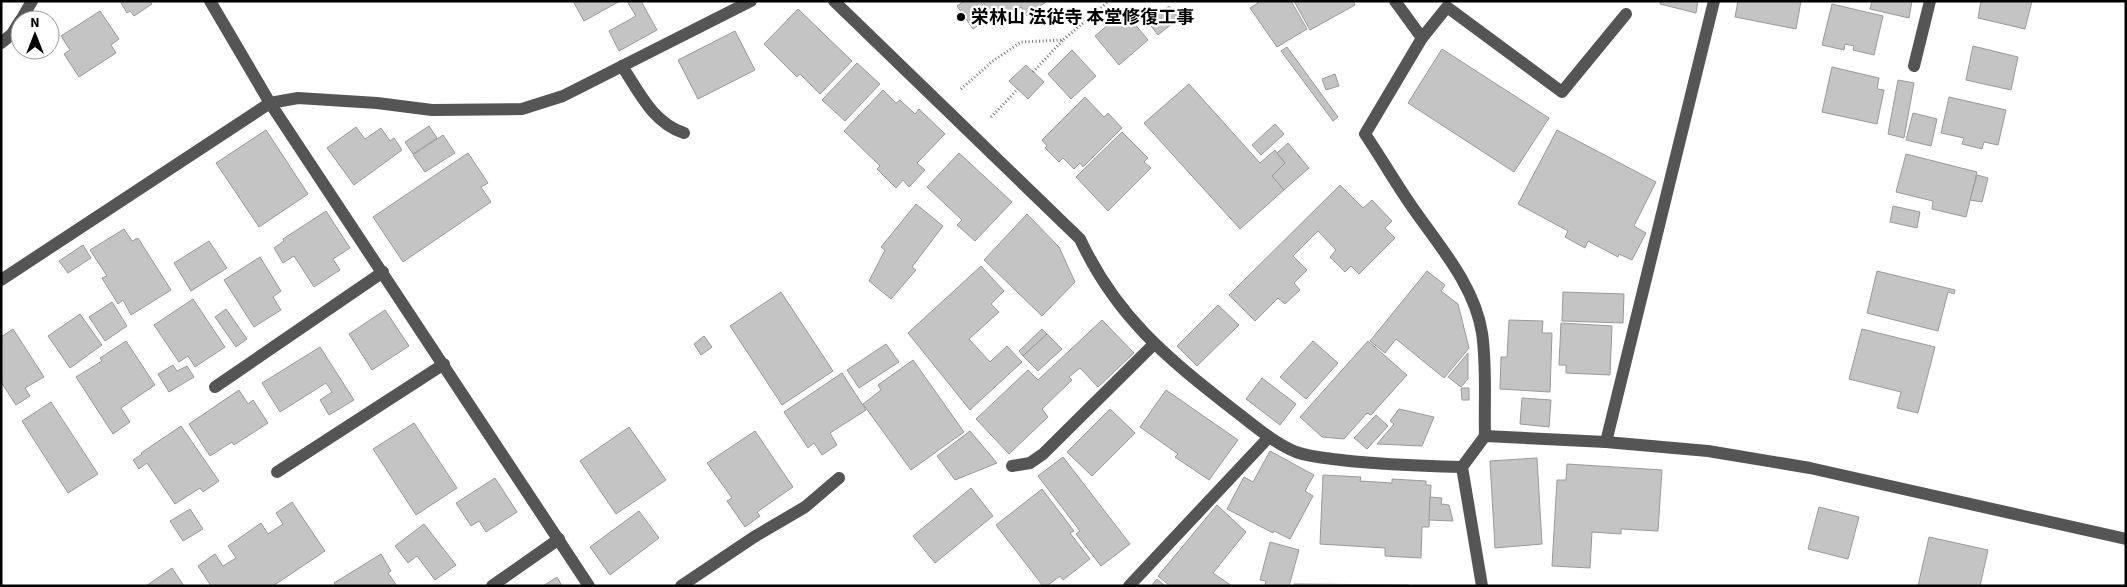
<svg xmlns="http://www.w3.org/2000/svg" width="2127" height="587" font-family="'Source Sans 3','Noto Sans JP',sans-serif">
<rect width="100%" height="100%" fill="#fff"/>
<g fill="#c4c4c4" stroke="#999">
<path d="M120,1H150L152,4L134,16L130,11L127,13Z"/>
<path d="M573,1H620L584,21Z"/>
<path d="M627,1H641L657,30L619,51L609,31L636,16Z"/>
<path d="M964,1H980L991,16L973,29L957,6Z"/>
<path d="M982,1H1047L1027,16L1021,7L998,23Z"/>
<path d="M1257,1H1291L1307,29L1277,47L1250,8L1258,3Z"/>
<path d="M1294,1H1353L1355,5L1310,30Z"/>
<path d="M1660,1H1698L1696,13L1660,4Z"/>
<path d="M1738,1H1801L1796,29L1735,17Z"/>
<path d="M1872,1H1912L1909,18L1870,9Z"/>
<path d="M1981,1H2032L2025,29L1978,18Z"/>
<path d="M1832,4L1883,16L1874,55L1853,50L1854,46L1845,44L1844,50L1822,45Z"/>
<path d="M1169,6L1179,18L1158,35L1148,22Z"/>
<path d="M798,9L852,61L820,94L800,74L797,77L764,44Z"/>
<path d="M100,11L119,39L111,45L116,53L79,77L64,54L70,50L61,36Z"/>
<path d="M1124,11L1148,40L1119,65L1095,36Z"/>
<path d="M735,31L755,70L698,99L678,60Z"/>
<path d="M1973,46L2018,57L2011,90L1966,80Z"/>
<path d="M1287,47L1338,117L1333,121L1281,51Z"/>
<path d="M1442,49L1549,118L1514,172L1408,103Z"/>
<path d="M1072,50L1096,76L1071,99L1048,74Z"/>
<path d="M857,63L880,84L845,121L822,100Z"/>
<path d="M1026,65L1044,82L1028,99L1009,81Z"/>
<path d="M1832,67L1879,78L1877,89L1884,90L1877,124L1822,112Z"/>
<path d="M1335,74L1339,86L1326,90L1322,79Z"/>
<path d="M1898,80L1914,83L1904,138L1888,134Z"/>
<path d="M1189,84L1260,163L1275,150L1285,163L1272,176L1284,190L1240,229L1144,123Z"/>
<path d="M883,90L896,103L900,100L915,114L919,109L945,134L917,163L925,170L909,187L903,180L896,188L877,169L880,166L844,131Z"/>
<path d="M1085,97L1104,117L1108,113L1122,128L1083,167L1080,163L1074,169L1063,158L1059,162L1045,148L1047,146L1042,140Z"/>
<path d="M1949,97L2006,110L1998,145L1984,142L1982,149L1962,144L1964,138L1941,133Z"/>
<path d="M1913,113L1937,119L1931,146L1906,140Z"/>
<path d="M1275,124L1284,134L1261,155L1252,145Z"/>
<path d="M429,126L437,138L413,154L405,142Z"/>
<path d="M356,127L365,139L381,128L390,141L394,138L402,150L354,185L327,148Z"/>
<path d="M266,130L308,194L259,227L216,163Z"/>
<path d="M1557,130L1656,182L1634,226L1646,233L1632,260L1619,254L1618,257L1588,241L1585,248L1565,237L1568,231L1518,204Z"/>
<path d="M1122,132L1148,158L1144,162L1151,168L1108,211L1076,177Z"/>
<path d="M443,135L455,153L425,172L413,155Z"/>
<path d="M1288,143L1309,168L1284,190L1272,176L1285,163L1277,153Z"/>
<path d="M468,153L488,183L481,187L491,202L403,262L373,217Z"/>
<path d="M959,153L1012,202L975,241L957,225L962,220L927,187Z"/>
<path d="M1906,154L1977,172L1966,217L1932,209L1933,201L1896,192Z"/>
<path d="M1977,175L1988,178L1982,202L1970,200Z"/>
<path d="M1340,185L1363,208L1372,200L1392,221L1385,228L1395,238L1359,274L1351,266L1345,272L1330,257L1336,250L1318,231L1293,256L1307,270L1294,283L1300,290L1285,304L1278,298L1255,321L1229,295Z"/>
<path d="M916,204L943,226L912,267L916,270L891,299L869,281L885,250L881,247Z"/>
<path d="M1893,206L1920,212L1917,228L1890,222Z"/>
<path d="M326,211L350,248L333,259L340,270L314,287L294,256L283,263L274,248L284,241L283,239Z"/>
<path d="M1027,214L1059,247L1075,282L1042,316L984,260Z"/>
<path d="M124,229L132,241L138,238L171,290L131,315L123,300L118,304L102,278L107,276L90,250Z"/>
<path d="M209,241L227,268L191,291L174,263Z"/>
<path d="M83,245L91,258L68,273L59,261Z"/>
<path d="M260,257L281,291L273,297L281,310L254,327L224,280Z"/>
<path d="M981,266L1004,291L991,304L999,312L969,339L990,362L1007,346L1022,362L970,410L908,333Z"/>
<path d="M1427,271L1445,285L1441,291L1458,304L1469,348L1444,378L1396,339L1385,353L1370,341Z"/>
<path d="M1877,271L1955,290L1954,294L1948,292L1938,331L1867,313Z"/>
<path d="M781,292L833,371L782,405L730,326Z"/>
<path d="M1563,292L1624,294L1623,323L1562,321Z"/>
<path d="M193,299L225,347L195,367L188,356L179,362L154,325Z"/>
<path d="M112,302L127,326L105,341L89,317Z"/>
<path d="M1218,305L1239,325L1197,366L1177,346Z"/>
<path d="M226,309L247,339L236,347L215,317Z"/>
<path d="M385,310L409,346L372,370L349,334Z"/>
<path d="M80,314L102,345L70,368L48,336Z"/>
<path d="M1102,320L1134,353L1098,387L1080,368L1069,377L1072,380L1042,409L1048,417L1009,454L976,419L1028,370L1038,380Z"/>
<path d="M1509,320L1543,321L1542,333H1552L1550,392L1500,389L1501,357H1507Z"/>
<path d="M1561,323L1612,326L1610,375L1566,373V365H1559Z"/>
<path d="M13,329L44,377L25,388L30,396L16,405L1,382V337Z"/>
<path d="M1042,329L1047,334L1023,356L1019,351Z"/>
<path d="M1862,329L1935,347L1918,413L1897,408L1901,392L1849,379Z"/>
<path d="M1047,334L1062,349L1038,371L1023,356Z"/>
<path d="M704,336L712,347L701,355L694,344Z"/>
<path d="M126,341L155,385L121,408L130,422L113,434L76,377L102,361L100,358Z"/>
<path d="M1313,341L1338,363L1306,399L1280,377Z"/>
<path d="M1368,341L1407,375L1371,415L1367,413L1344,439L1322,437L1300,417Z"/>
<path d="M886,344L899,362L859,388L847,370Z"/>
<path d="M320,347L354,400L329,415L320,400L332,392L326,383L280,412L262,383Z"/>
<path d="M1468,353V379L1461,387L1448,377Z"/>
<path d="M913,360L964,432L911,470L863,404L881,390L878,385Z"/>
<path d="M173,365L177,371L187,366L194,377L169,392L158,374Z"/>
<path d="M842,373L866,410L830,433L837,445L822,455L814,443L808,448L784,412Z"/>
<path d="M1262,378L1296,404L1280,425L1246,399Z"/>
<path d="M1461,388H1469V400H1462Z"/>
<path d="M239,390L248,404L253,400L268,423L234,445L232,442L210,456L189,424Z"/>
<path d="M1166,390L1238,440L1209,480L1175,457L1178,454L1140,427Z"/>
<path d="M1522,398L1551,400L1549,427L1520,424Z"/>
<path d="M51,402L98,474L68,493L22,421Z"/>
<path d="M1110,409L1135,433L1092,476L1067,452Z"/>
<path d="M1399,409L1434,417L1422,446L1377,444L1394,424L1390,421Z"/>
<path d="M1376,415L1388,426L1367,449L1354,438Z"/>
<path d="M414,423L457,488L416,515L373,449Z"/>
<path d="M181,426L219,481L203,492L200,488L175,504L147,463L139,469L133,460L142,454L141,453Z"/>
<path d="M629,427L666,480L616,514L580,461Z"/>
<path d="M755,431L793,487L757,512L760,516L745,527L727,501L732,498L707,463Z"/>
<path d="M970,431L997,463L955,480L937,456Z"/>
<path d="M1270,451L1314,475L1305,491L1313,496L1290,539L1274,531L1273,533L1227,509L1244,477L1253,482Z"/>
<path d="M1063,457L1130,544L1101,566L1076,534L1080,531L1038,476Z"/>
<path d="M1537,458L1542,544L1495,548L1490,461Z"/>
<path d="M1567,464L1662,470L1658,531L1621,529V534L1592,532L1590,568L1552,566L1557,480H1566Z"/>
<path d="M1323,475L1361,477L1360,481L1392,483V479L1426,481V485H1431L1429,527H1422L1421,558L1385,556V548L1320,544Z"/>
<path d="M495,478L517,512L486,532L479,521L471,526L456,503Z"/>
<path d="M971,488L993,516L935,563L913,536Z"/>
<path d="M1042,489L1074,531L1070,533L1090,559L1063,580L1060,576L1047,586H1043L996,525Z"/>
<path d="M1430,497L1442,498L1441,504L1449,505L1453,521L1429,520Z"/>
<path d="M292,502L325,551L273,586H211L198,566L215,554L223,566L236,558L228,546L261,523L268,534L283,524L276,513Z"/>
<path d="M1217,505L1246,532L1213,573L1232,586H1170L1158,576Z"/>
<path d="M1819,507L1859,517L1848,559L1808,549Z"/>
<path d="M190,509L203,529L183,541L170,521Z"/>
<path d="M639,511L659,538L610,575L590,547Z"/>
<path d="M424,524L456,565L435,580L417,556L408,563L395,546Z"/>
<path d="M1929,537L1988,550L1980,586H1918Z"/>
<path d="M1270,542L1299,550L1289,586H1265L1266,581L1260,580Z"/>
<path d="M381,554L391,571L388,573L397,586H336L334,583Z"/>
<path d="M172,568L184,586H146Z"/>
<path d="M557,577L562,586H543Z"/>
<path d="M1157,579L1165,586H1151Z"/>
<path d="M1294,584L1409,585V586H1294Z"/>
</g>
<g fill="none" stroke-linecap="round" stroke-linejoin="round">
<g stroke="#777" stroke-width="3" stroke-dasharray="1 2.5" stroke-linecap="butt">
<path d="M1033,72L1063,40"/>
<path d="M961,89L993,61L1021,42L1063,40L1109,1"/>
<path d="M991,117L1018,89"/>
</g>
<g stroke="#555" stroke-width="12">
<path d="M210,1L270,103L589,586"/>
<path d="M834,1L1080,239C1116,316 1165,356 1230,407C1251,423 1272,442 1296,452C1310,457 1327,458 1341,460C1382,465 1422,466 1462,467"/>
<path d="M1395,1L1422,38"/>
<path d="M21,20L32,1"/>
<path d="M1,43L12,34L20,21"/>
<path d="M622,66C639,92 653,123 684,133"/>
<path d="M1914,66L1930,1"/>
<path d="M1,280L270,103L298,98L377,103L432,110L522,109L563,96L751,1"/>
<path d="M215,387L383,272"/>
<path d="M1485,436C1484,403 1487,367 1482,333C1475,287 1441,248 1415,211C1397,186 1382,159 1365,134L1422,38L1447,7L1562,92L1626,14"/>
<path d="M1606,442L1714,1"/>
<path d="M1012,466L1030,463L1043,454L1154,344"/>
<path d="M277,472L444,364"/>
<path d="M492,586L559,539"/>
<path d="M681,586L754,537L805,507L839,478"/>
<path d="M1129,586L1269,437"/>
<path d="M1482,586L1462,467L1485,436L1606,442L1708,451L1810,468L2126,539"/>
</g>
</g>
<circle fill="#000" stroke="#fff" stroke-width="2" cx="961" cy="17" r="5"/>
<g text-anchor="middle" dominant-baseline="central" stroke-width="4.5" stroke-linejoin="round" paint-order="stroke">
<g font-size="18" font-weight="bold" fill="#000" stroke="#fff" text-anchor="start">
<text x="971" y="17">栄林山 法従寺 本堂修復工事</text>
</g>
</g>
<rect width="2127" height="587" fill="none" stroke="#000000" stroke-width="5"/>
<g transform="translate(35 35)"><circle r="24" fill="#ffffff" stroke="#999999"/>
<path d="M0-4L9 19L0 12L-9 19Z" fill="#000000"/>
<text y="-8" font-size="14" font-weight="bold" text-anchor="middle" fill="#000000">N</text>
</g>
</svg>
